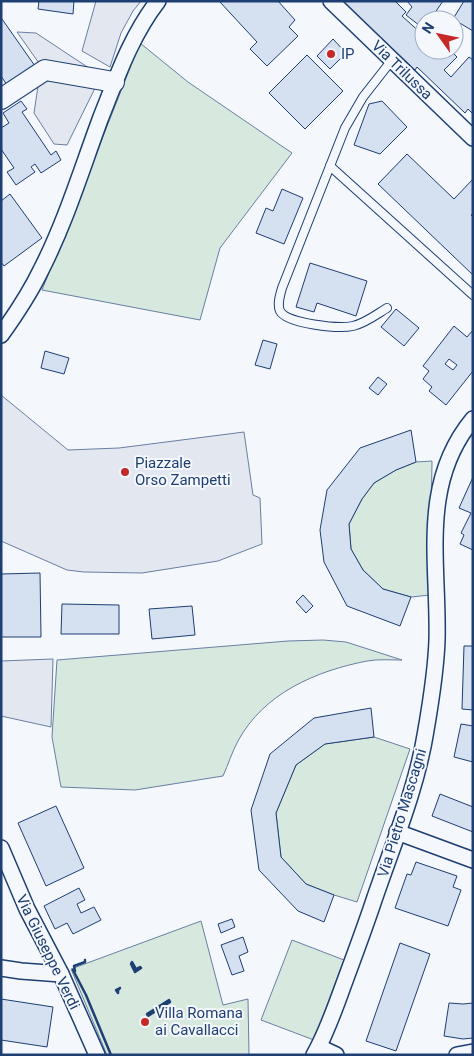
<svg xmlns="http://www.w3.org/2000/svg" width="474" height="1056" font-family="Roboto,sans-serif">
<rect width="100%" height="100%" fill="#f4f7fb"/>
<g fill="#d7e8df" stroke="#687fa3">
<path d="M140,43L188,82L292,153L220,248L200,320L42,290Z"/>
<path d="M432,461L430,595L411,597L383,589L363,570L351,549L349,524L362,499L374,483L396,470L416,462Z"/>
<path d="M323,640L346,642L402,660C390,660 378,659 367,661C316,671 264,693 238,741C232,752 228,765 223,776L135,790L61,787L52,737L57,660L288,641Z"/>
<path d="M374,737L410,749L357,902L334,895L306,884L281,857L276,813L296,765L325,744Z"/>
<path d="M201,921L223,1005L248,999L249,1055H107L71,969Z"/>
<path d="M292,940L344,960L314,1040L261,1020Z"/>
</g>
<g fill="#e3e8f0" stroke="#687fa3">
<path d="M96,1H141L133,11L121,33L110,67L82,51Z"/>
<path d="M17,32L36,33L101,76L67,145L54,144L34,113L41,66Z"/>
<path d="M1,395L68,450L119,448L244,432L253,495L260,498L262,544L218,561L142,573L84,572L67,570L1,541Z"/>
<path d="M53,659L51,727L1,716V661Z"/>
</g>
<g fill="#d5e0f0" stroke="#1d3f73" fill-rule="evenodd">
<path d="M39,1H74L73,14L38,9Z"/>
<path d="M219,1H278L295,20L289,27L298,36L267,66L250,49L257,42Z"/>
<path d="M342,1H395L406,12L402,16L424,36V50H450L457,57L444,70L451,77L469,57L473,60V114L468,109L465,113L417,67L415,70Z"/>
<path d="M407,1H443L430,20H424V29L406,15L412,7Z"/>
<path d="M464,1H473V31L453,19Z"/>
<path d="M1,19H2L35,66L7,85L1,76Z"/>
<path d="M333,39L346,53L330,69L317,56Z"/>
<path d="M307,55L343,91L305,129L269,93Z"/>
<path d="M21,101L27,109L22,112L51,155L56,151L61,160L41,173L35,164L31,167L35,172L16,185L7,172L14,168L1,149V128L9,123L3,113Z"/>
<path d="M382,101L407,127L380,154L354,145L369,104Z"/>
<path d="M407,154L454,199L473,179V214L471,215L473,217V275L378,184Z"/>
<path d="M282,189L303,198L284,244L256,233L266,208L273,211Z"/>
<path d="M10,194L42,238L4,266L1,262V201Z"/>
<path d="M310,263L367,281L356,316L317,303L314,312L296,307Z"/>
<path d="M396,309L419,328L404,346L381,327Z"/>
<path d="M454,326L467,337L473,330V371L446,405L429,391L432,387L423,379L429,371L423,366ZM449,359L457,365L453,370L445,364Z"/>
<path d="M263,340L277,344L270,369L255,365Z"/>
<path d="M45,351L69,358L64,374L41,368Z"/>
<path d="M378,377L387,384L378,395L369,388Z"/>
<path d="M411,430L416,462L396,470L374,483L362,499L349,524L351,549L363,570L383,589L411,597L400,626L347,606L324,562L320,530L327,490L360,448Z"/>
<path d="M473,477V550L460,544L464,535L461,533L471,513L459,508Z"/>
<path d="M40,573L41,637H1V574Z"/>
<path d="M303,595L313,606L306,613L296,602Z"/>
<path d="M62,604L119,605V634H61Z"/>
<path d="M192,606L195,635L152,639L149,609Z"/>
<path d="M464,646H473V710L462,709Z"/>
<path d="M371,708L374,737L325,744L296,765L276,813L281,857L306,884L334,895L324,922L298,911L259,870L251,810L270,754L314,718Z"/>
<path d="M461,724L473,726V762L454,757Z"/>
<path d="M440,794L473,807V832L432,816Z"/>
<path d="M56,806L84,868L46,886L18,823Z"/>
<path d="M416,862L457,876L453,887L461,890L448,926L395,908L407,874L411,875Z"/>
<path d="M79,888L85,900L77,904L81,913L94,907L101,920L73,934L67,923L55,929L44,906Z"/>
<path d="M232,919L235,927L221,933L218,924Z"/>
<path d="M243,937L248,952L239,956L244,971L232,975L221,945Z"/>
<path d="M400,943L430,954L396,1051L366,1041Z"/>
<path d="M1,999L53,1007L47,1047L1,1040Z"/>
<path d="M449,1003L463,1004L473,1003V1038L463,1039L444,1036Z"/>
</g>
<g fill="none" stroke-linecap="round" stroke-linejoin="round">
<g stroke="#1d3f73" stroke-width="10">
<g id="service">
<path d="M330,166L473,295"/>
<path d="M387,308C377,314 366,323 353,326C339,329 287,324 280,311C277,304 280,295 282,288L345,128L363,97L392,60"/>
</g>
</g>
<g stroke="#1d3f73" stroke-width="18">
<g id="minor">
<path d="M331,1L473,138"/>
<path d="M1,335C16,314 30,293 41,270C66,221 82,168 101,117C117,77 131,36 158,1"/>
<path d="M397,832L473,860"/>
<path d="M1,848L27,909L61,974L97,1055"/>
<path d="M1,968L21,971L61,974"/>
<path d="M319,1047L336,1055"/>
<path d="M314,1055C326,1034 334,1011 342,989C353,959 364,930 374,900C393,844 417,788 426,730C431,701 436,670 437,640C439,563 419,484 473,419"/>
<path d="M457,1055L473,1052"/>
</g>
</g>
<g stroke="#1d3f73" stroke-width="22">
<path id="secondary" d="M1,99L45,70L114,82"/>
</g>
<use href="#service" stroke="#f4f7fb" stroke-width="8"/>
<use href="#minor" stroke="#f4f7fb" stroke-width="15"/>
<use href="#secondary" stroke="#f4f7fb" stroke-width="20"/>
<g stroke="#1d3f73" stroke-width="2.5">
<path d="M132,962L136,969L140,967L141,968L135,972L131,964Z"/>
<path d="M73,970L86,995L111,1055"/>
<path d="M75,971L74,966L85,962V960"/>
<path d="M120,988L116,990L118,993V990L120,988"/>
<path d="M169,1000L170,1002L148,1016L147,1014Z"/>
</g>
</g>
<g fill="#c62828" stroke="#f4f7fb" stroke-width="2">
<circle cx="331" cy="54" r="5"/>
<circle cx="125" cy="472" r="5"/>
<circle cx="145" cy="1022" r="5"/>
</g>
<g text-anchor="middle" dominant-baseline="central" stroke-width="4" stroke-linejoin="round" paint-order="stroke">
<g font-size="15" fill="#1d3f73" stroke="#f4f7fb" text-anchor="start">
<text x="341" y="54">IP</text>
<text x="135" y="463">Piazzale<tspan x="135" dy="17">Orso Zampetti</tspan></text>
<text x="155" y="1013">Villa Romana<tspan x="155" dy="17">ai Cavallacci</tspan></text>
</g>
<g font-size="15" fill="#1d3f73" stroke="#f4f7fb">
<text transform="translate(402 70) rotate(44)">Via Trilussa</text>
<text transform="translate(402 813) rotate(-73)">Via Pietro Mascagni</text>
<text transform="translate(48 952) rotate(64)">Via Giuseppe Verdi</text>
</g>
</g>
<rect width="474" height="1056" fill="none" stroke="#1d3f73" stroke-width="5"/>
<g transform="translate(439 35) rotate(303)"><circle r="24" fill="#f4f7fb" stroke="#9eadc5"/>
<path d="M0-4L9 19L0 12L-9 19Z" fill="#c62828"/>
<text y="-8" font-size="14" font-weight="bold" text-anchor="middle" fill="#1d3f73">N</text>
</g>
</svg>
